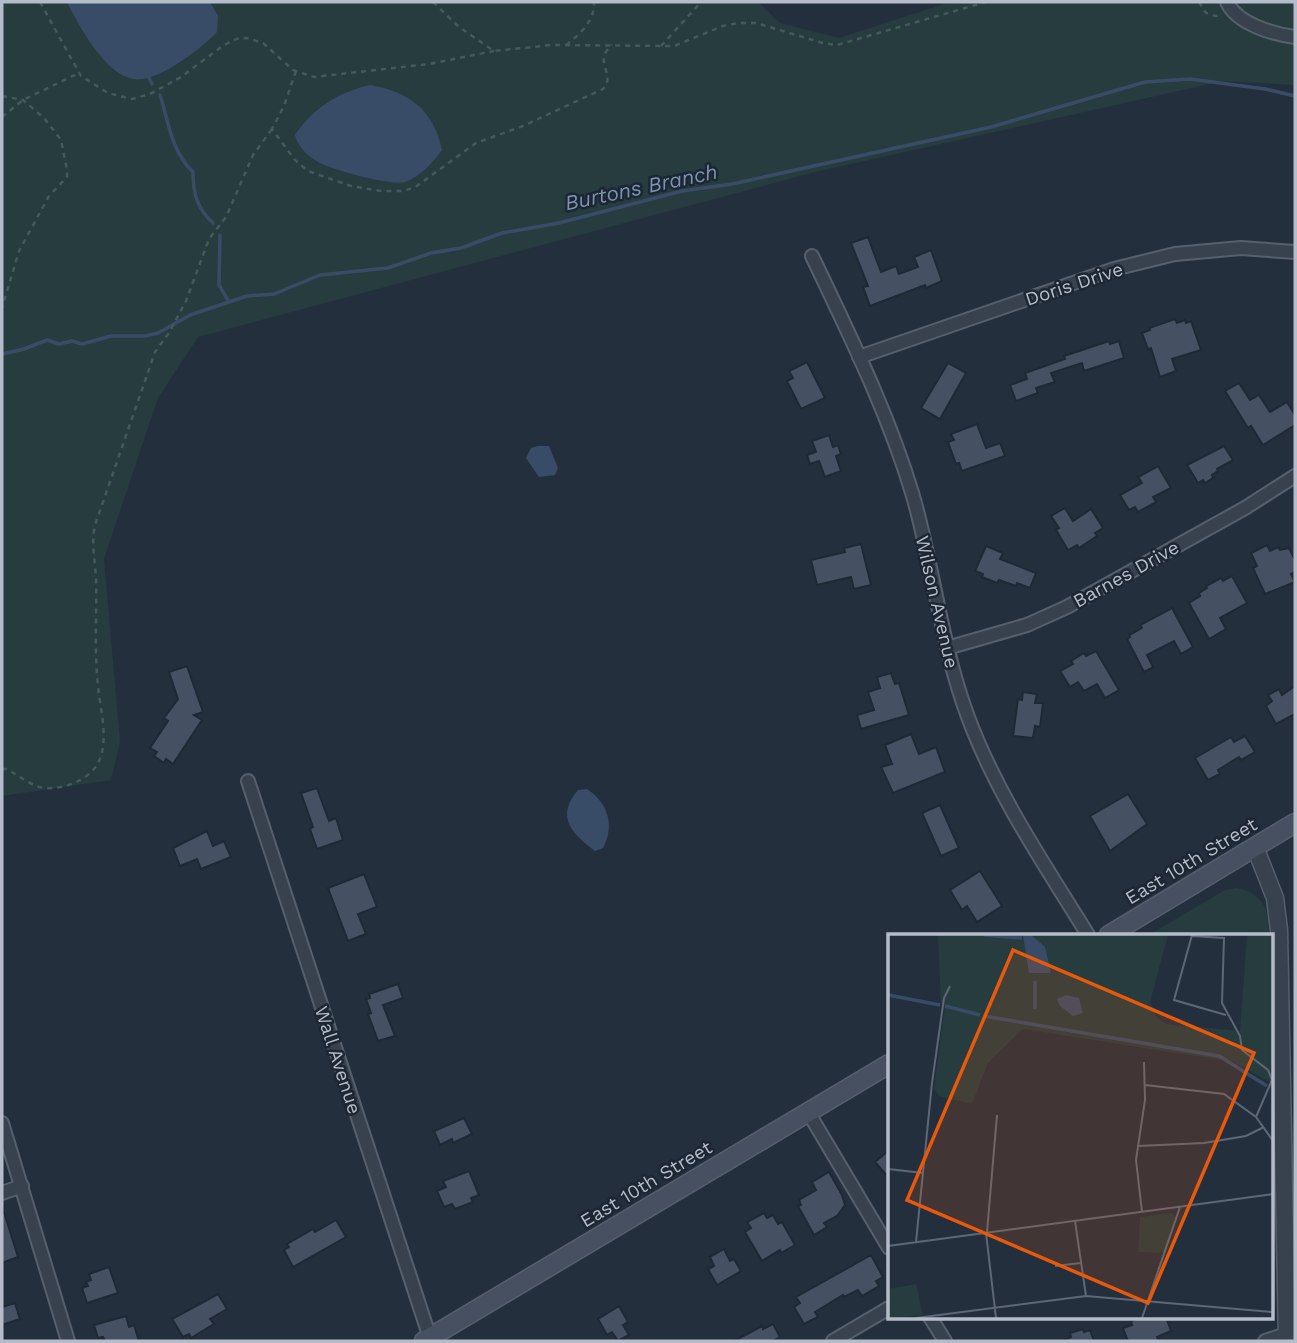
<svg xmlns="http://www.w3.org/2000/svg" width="1297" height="1343" font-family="'Work Sans',sans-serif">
<rect width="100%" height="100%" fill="#242f3e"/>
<g fill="#263c3f">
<path d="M2,2H758L780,23L839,38L950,2H1295V85L1223,81L815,172L198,337L158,398L104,559L120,742L111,780L2,796Z"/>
<path d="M1237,888C1264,894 1269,910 1269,935H1149L1225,890Z"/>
</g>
<g fill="#394c67">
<path d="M67,2H210L218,16L217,32C202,48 156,84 133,79C105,74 79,26 67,2Z"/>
<path d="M370,85C409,92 433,109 442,150C434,162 419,177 405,182C390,186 334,170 320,163C308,157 298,147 295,135C313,108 339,92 370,85Z"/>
<path d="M538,446H549L558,468L555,475L539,477L526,458L531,448Z"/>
<path d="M587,789C608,803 615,825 603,848L595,851C572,834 555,817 578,790Z"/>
</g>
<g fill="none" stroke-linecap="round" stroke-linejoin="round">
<g stroke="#394c67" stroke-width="3.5">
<path d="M149,78L152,84"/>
<path d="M160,95C169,123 171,151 193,172C193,194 197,208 213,223"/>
<path d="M220,235L219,285L229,302"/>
<path d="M2,354L24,349L47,340L59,344L72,341L82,344L111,336H145L158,333L190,315L247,296L274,294L320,275L388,268L431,253L461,248L502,233L559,223L682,191L732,184L991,127L1145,82L1190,79L1265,89L1295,96"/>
</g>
</g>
<g fill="#455162" stroke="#1f2835" stroke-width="2">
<path d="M868,237L881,272L896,266L899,274L918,267L914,257L931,250L942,281L926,288L925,285L870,306L863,287L868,286L851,243Z"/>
<path d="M1175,319L1177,323L1185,320L1186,323L1191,321L1201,350L1172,359L1176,371L1160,377L1151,348L1148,349L1142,333L1150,330L1149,328Z"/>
<path d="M1109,341L1110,344L1119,341L1124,358L1084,371L1082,363L1051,373L1055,382L1036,388L1038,393L1016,401L1010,385L1027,379L1025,373L1065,359L1064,356Z"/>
<path d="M807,362L825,398L801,409L787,381L793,378L789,371Z"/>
<path d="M948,363L966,373L940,419L921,408Z"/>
<path d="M1239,383L1250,400L1259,395L1270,412L1287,402L1295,415V425L1263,445L1251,426L1248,428L1225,391Z"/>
<path d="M977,424L986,448L1000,443L1005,456L962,471L959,463L956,464L948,442L954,440L951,434Z"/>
<path d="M829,435L833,447L838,445L841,454L836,456L841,471L825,477L819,461L810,464L807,455L816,452L812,441Z"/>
<path d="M1224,446L1233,460L1217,469L1218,471L1212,475L1213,478L1205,483L1203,480L1198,483L1187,465Z"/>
<path d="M1158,466L1171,488L1153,497L1156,502L1138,512L1135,507L1129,510L1120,495L1142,483L1138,477Z"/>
<path d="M1065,508L1073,521L1091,509L1103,528L1095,533L1097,536L1079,548L1077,545L1068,550L1056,530L1059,528L1051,516Z"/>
<path d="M861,544L871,585L854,589L851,577L817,585L811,560L845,552L844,548Z"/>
<path d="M1267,545L1270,551L1278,547L1280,550L1289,548L1295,560V572L1291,574L1295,582L1265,594L1253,568L1257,566L1251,553Z"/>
<path d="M986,546L1003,553L1000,559L1036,573L1030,588L1017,583L1016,586L999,580L997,583L982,577L983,574L975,571Z"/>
<path d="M1232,576L1247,603L1220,618L1226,629L1209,639L1189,603L1200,596L1199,593L1207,588L1206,586L1221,578L1223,581Z"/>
<path d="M1172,608L1193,647L1181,654L1174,641L1147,655L1153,667L1144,672L1127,639L1130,637L1129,635L1142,628L1140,625Z"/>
<path d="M1096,651L1119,690L1105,698L1097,684L1084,691L1078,682L1070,687L1060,671L1073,664L1071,661L1084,653L1086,656Z"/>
<path d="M187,666L203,712L194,715L202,720L173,764L166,759L164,763L154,756L157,752L150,748L168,721L164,718L178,699L169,672Z"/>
<path d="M891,673L895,684L899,683L909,715L861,729L857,715L874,710L868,692L880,688L877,677Z"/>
<path d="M1295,686V714L1276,724L1266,706L1272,701L1268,695L1279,689L1282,695Z"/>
<path d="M1023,692L1037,694L1035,703H1043L1040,727L1035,726L1033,738L1013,736L1018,699L1022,700Z"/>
<path d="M911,734L919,754L936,747L945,772L893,793L881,767L892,764L885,745Z"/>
<path d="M1245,736L1255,752L1241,760L1239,757L1218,770L1220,774L1208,780L1195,758L1231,737L1234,742Z"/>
<path d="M317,788L329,821L336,818L343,840L317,849L310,829L313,827L301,793Z"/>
<path d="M1128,794L1147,824L1110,851L1090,816Z"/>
<path d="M940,805L959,848L941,856L922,813Z"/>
<path d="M207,831L213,846L224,841L231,857L201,869L197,859L180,866L173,848Z"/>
<path d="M980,871L1002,906L977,922L967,906L962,910L950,890Z"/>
<path d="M364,874L377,907L358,914L366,934L348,941L328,888Z"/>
<path d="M398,984L403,998L383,1005L395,1036L378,1041L368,1014L371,1013L366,999L370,998L369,994Z"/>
<path d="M464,1118L472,1134L453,1143L452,1139L440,1145L434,1131Z"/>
<path d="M889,1150V1178L875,1162Z"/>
<path d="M469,1171L479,1195L471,1198L473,1202L455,1209L452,1204L444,1207L437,1191L446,1187L443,1181Z"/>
<path d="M829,1172L842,1195L845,1205L837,1216L824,1223L827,1227L814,1235L798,1206L801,1205L799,1200L816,1190L812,1182Z"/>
<path d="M4,1212L18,1257L2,1263V1213Z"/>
<path d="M764,1213L767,1218L773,1215L778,1224L782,1222L795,1245L781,1253L780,1250L762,1261L745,1232L751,1228L747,1222Z"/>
<path d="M336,1220L346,1237L293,1267L284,1250L289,1247L287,1244L313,1229L315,1232Z"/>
<path d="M724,1249L730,1261L734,1259L741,1271L717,1285L708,1269L714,1266L710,1257Z"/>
<path d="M871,1255L883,1277L876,1281L879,1286L862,1296L858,1290L844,1297L843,1295L815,1312L818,1317L804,1324L794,1307L800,1303L796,1297Z"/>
<path d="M109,1267L118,1293L87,1303L82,1288L88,1286L86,1282L91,1280L89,1274Z"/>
<path d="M218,1294L227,1309L210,1319L214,1324L191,1338L189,1334L183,1337L172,1319Z"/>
<path d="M15,1303L20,1319L2,1325V1307Z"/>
<path d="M619,1306L628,1322L623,1325L629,1335L618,1341L612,1332L607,1335L598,1319Z"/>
<path d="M126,1316L129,1327L134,1325L139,1341H105L103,1337L98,1338L94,1325Z"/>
<path d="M1142,1317H1166L1171,1331L1157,1337L1159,1341H1128L1123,1328L1132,1325L1131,1321Z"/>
<path d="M773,1324L780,1337L773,1341H734L762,1326L763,1329Z"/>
<path d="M1083,1329L1084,1332L1090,1330L1094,1341H1063L1071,1337L1070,1333Z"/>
</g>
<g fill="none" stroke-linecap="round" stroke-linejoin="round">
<g stroke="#565f6c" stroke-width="16">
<g id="minor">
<path d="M1227,2C1237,24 1273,34 1295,37"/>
<path d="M812,256C849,334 888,412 913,496C934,569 941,645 968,717C997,795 1045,865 1088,935"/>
<path d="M859,357L1114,269L1175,254L1241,248L1295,252"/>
<path d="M947,648L1027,625L1067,607L1245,508L1295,476"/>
<path d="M248,781L430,1338"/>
<path d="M808,1112L889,1248"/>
<path d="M2,1123L68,1341"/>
<path d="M2,1193L22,1186"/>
<path d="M930,1317L945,1341"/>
<path d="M833,1341L889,1308"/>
<path d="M1265,1341L1295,1331"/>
</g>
</g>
<g stroke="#565f6c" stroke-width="19">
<path id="tertiary" d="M1255,847L1275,898L1279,930L1287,1341"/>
</g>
<g stroke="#565f6c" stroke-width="21">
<g id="secondary">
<path d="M1109,935L1295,823"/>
<path d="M424,1341L889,1064"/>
</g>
</g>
<g stroke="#44595c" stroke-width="2.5" stroke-dasharray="5 5" stroke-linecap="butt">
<path d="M40,2L81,76L108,93L132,99L150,94L181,77L224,45L236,39L247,38L263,43L293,70L314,77L429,64L494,51"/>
<path d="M433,2L459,27L494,51L551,45L674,46L723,26L738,23H756L823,43L837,45L986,2"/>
<path d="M1199,2L1206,13L1216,16L1221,14"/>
<path d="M566,45C580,34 595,21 594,2"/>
<path d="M661,46L701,2"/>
<path d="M296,71L284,106L272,129L295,160L308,171L351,186L381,191H401L414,188L476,143L523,126L603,89C617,74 592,62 612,45"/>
<path d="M2,96L23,100L45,119L61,140L67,170V177L49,196L19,251L2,308"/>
<path d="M2,117L23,100L79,73"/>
<path d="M2,769H6C17,774 27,783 39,787C60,792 91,780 99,761C109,739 100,708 98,686C94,649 97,615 96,578C95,560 91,543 95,525L155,352L169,333L186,301L209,239L226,217L253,155L272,129"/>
</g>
<use href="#minor" stroke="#38414e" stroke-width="12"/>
<use href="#tertiary" stroke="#38414e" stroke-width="16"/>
<use href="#secondary" stroke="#465061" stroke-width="18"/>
</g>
<g text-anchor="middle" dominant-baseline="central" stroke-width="5" stroke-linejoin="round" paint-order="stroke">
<g font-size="19" fill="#b4bcc9" stroke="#1d2633">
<text transform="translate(1074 284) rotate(-18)">Doris Drive</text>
<text transform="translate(1126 574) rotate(-29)">Barnes Drive</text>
<text transform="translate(937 602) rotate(77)">Wilson Avenue</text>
<text transform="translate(1191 861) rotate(-31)">East 10th Street</text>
<text transform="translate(338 1060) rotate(72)">Wall Avenue</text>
<text transform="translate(646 1184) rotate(-31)">East 10th Street</text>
</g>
<g font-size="21" font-style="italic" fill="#7c92b1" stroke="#1d2633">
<text transform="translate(641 187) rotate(-12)">Burtons Branch</text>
</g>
</g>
<g transform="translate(888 934)">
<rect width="385" height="385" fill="#242f3e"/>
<path d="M50,1H280L262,68L268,82L278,90L352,97L359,1H385V150L346,128L135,95L100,129L84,170L51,162L46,155L57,72L53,70ZM283,279L288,283L276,319L250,318L252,283ZM28,350L35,381L2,384L0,355Z" fill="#263c3f"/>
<path d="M135,1H143L157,13L163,39H141ZM178,61L191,64L195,79L185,82L172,72L169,65Z" fill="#394c67"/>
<path fill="none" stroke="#394c67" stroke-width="3.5" d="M96,1L134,4M0,61L52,71M57,72L92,81M147,75V47M96,82L331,122L379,152"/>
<path fill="none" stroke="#5e6776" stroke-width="2" d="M304,1L286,66L338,81M304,2L336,4L334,69L352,102L354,116L380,136L384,146L368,183M257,151L336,160L368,183L385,207M250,212L316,209L358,202L376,193M0,235L35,239M254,278L248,226L257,166L256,128M187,287L198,362M99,298L109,181M98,299L108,384M28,308L44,149L56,64L62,52M0,312L385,260M167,332L193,329M28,384L198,362L385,378M254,384L292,273"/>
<path fill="#e8590c" fill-opacity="0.15" stroke="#e8590c" stroke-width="3.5" d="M125,16L366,119L260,369L19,266Z"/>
<rect width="385" height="385" fill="none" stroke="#b4bcc9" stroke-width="3.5"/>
</g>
<rect width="1297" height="1343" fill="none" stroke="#b4bcc9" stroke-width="7"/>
</svg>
